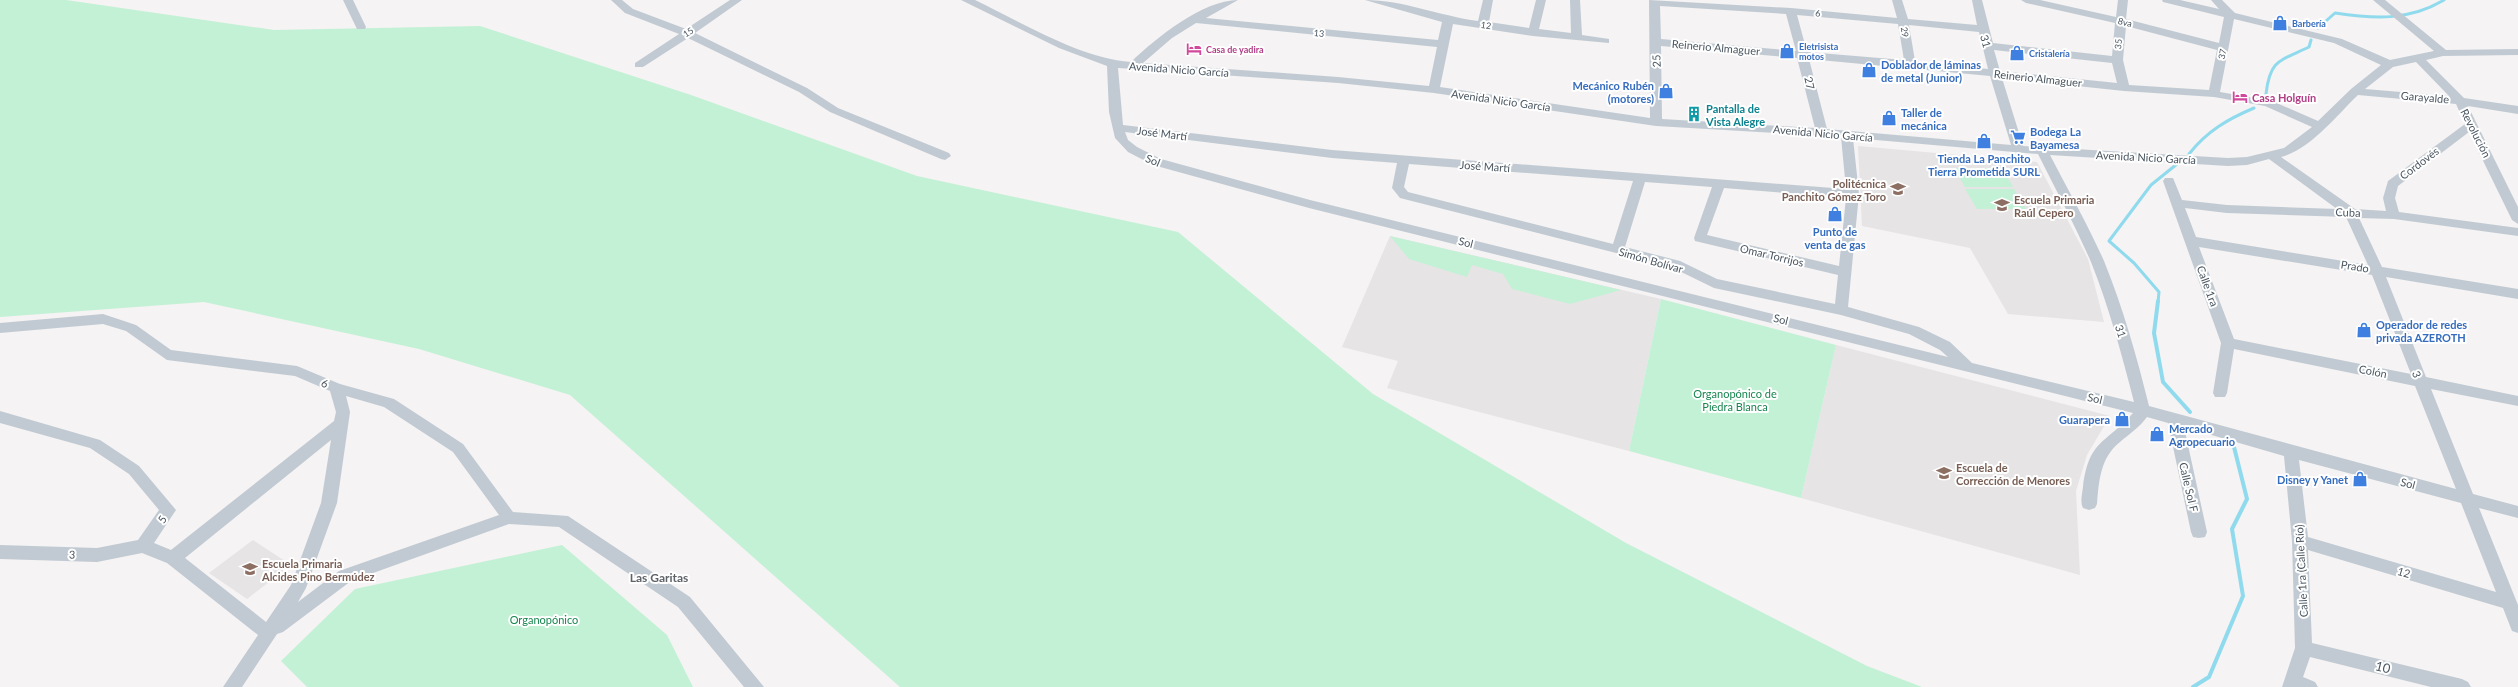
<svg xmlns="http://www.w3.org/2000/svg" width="2518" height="687" font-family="Lato,sans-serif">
<rect width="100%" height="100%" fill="#f5f3f3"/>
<g fill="#e6e4e5">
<path d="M1858,146L2037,162L2088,259L2104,322L2008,314L1970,248L1862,226Z"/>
<path d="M1390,236L1661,299L1629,451L1387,388L1398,361L1342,347Z"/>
<path d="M1836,345L2110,416L2087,455L2076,491L2080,575L1801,498Z"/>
<path d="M253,540L291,565L247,599L209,573Z"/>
</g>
<g fill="#c3f1d5">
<path d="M0,0H66L274,30L480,26L691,95L917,176L1178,232L1373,394L1626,543L1867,666L1922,687H900L570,395L419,349L204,302L0,317Z"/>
<path d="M1954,168H2002L2013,187H1965Z"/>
<path d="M1965,189H2014L2026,209H1977Z"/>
<path d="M1390,236L1621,290L1570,304L1512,289L1503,274L1472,265L1467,277L1409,259Z"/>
<path d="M1661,299L1836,345L1801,498L1629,451Z"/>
<path d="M562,545L667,635L693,687H307L281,661L355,589Z"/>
</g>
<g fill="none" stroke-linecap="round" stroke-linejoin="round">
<g stroke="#90daee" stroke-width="3">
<path d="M2318,28L2335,13C2374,19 2409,21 2444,0"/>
<path d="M2266,94C2270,59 2280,61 2309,47L2311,40"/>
<path d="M2189,154C2207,131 2228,119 2254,108"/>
<path d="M2158,302L2159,292L2134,263L2109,241L2151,185L2177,164"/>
</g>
<g stroke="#90daee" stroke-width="4">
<path d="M2158,301L2154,333L2163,382L2190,412"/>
<path d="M2193,687L2209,677L2243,596L2232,529L2247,499L2234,447"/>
</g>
<g fill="#c1cad2" fill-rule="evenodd">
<path d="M343,0H353L366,27L365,29H357Z"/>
<path d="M611,0H622L633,9L686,29L730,0H742L695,33L807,88L838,108L949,153L951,156L945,160L941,159L830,112L799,92L688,38L643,67H635V63L679,34L625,13Z"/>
<path d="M961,0H975C1021,22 1079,58 1131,62C1156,38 1203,0 1238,0L1206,18L1438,40L1442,22L1365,0C1403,0 1440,16 1478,21L1483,0H1493L1489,22L1529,28L1536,0H1546L1539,29L1571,33L1570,0H1580L1582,35L1609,39V43L1533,36L1453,24L1440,87L1650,118L1649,0L1791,8L1897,18L1892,0H1902L1908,19L1977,25L1972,0H1982L1993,43L2112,56L2115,23L2026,3L2021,0H2040L2116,17L2118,0H2128L2126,19L2219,43L2224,17L2163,2L2162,0H2180L2219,9L2211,0H2222L2235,13L2342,39L2390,60L2434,51L2373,0H2385L2446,50L2518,49V55L2443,56L2426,60L2464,98L2518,106V114L2468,106L2518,207V224L2512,220L2469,132L2398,186L2395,198L2399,212L2518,228V236L2394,219L2359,218L2382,267L2518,289V299L2386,277L2426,377L2518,396V406L2431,389L2473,494L2518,506V518L2479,508L2518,605V633L2512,631L2503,608L2308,550L2312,643L2462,679L2468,682L2471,687H2431L2310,657L2303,677L2315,682L2318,687H2282L2295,648L2292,541L2284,456L2184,427L2207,532L2205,537L2199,538L2193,537L2191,532L2168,423L2147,417C2140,427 2129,434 2120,442C2100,458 2099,481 2097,504L2095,508L2089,510L2083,508C2080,502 2082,495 2083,487C2089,439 2106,444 2133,413L1309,208L1153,165L1128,152L1115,138L1109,112L1107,66L1059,48ZM1660,6L1786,14L1796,51L1661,39ZM1797,15L1898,24L1904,60L1807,52ZM2234,19L2334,43L2381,65L2351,89L2318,121L2272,101L2220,92ZM1196,23L1437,47L1429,86L1338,77L1143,63L1172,38ZM1909,25L1979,32L1988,69L1915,61ZM2126,26L2217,50L2209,90L2129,85L2123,60ZM1661,46L1797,58L1815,128L1662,119ZM1994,50L2112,63L2117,83L2000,71ZM1809,59L1990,76L2011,145L1827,129ZM2416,62L2449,96L2365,89L2393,67ZM1118,68L1338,83L1434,93L1656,126L1841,137L1846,189L1332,150L1123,125ZM2002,78L2124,91L2214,97L2265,106L2312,127L2284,148L2247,157L2228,158L2023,146ZM2358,95L2456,104L2465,124L2388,181L2383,198L2386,211L2355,209L2281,157C2311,149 2336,116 2358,95ZM1125,132L1332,158L1397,163L1392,188L1400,198L1671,267L1714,288L1841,315L1909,334L1940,350L1948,357L1310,200L1161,159L1137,147L1128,140ZM1853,138L2038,154C2056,190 2075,225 2091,262C2109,307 2122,355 2134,402L1972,363L1950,342L1919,327L1848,307L1859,194ZM2050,155L2228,166L2247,165L2269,159L2337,209L2227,205L2182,200L2173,178H2165L2163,181L2221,343L2213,393L2215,397H2225L2227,393L2234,349L2415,386L2456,489L2149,406C2137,357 2123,308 2104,261C2088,225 2068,190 2050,155ZM1409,164L1633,181L1613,244L1408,192L1404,187ZM1645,182L1712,187L1694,238L1695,241L1838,275L1835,304L1717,279L1680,261L1625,247ZM1724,188L1846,198L1839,266L1707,235ZM2185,208L2227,213L2346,217L2368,265L2196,237ZM2199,247L2372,275L2411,374L2234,339ZM2299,460L2461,503L2496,592L2308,537Z"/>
<path d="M103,314L136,325L171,350L297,366L340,384L394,399L463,444L513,512L568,516L690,597L764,687H744L678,607L559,527L509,524L351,581L283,632L277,634L242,687H223L258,635L167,563L142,553L97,562L0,559V545L97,548L138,540L159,510L129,474L90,448L0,423V411L100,440L139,466L176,510L154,543L171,550L334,421L336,412L330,391L295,376L167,360L126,331L103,324L0,333V323ZM346,396L384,407L453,452L499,515L339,571L298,602L306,588L337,503L350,412ZM331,440L321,503L291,585L266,622L185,558Z"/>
</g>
</g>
<defs>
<g id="shop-bare" transform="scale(1.2)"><path d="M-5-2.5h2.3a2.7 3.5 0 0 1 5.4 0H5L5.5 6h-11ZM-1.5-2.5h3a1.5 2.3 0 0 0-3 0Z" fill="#3f7fe0" stroke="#fff" stroke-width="2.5" paint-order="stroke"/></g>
<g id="hotel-bare" transform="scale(1.2)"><path d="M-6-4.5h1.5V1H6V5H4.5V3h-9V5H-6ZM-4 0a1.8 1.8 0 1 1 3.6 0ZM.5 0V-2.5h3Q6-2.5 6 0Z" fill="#d1479c" stroke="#fff" stroke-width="2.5" paint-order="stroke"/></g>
<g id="building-bare" transform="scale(1.2)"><path d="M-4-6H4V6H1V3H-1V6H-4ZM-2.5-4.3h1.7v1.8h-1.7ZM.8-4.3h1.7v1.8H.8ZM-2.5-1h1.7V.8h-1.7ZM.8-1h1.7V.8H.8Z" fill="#0f9aa8" stroke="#fff" stroke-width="2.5" paint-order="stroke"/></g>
<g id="supermarket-bare" transform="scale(1.2)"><path d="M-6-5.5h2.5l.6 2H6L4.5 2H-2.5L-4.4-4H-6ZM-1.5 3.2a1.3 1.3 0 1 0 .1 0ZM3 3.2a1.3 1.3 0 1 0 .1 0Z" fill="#3f7fe0" stroke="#fff" stroke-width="2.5" paint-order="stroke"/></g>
<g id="school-bare" transform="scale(1.2)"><path d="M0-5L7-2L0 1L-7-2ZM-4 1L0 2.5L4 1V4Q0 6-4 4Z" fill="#8d6e63" stroke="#fff" stroke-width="2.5" paint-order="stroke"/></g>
</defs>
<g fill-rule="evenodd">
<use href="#shop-bare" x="2280" y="23"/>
<use href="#hotel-bare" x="1194" y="49"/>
<use href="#shop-bare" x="1787" y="51"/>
<use href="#shop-bare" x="2017" y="53"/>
<use href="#shop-bare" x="1869" y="70"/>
<use href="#shop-bare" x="1666" y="91"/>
<use href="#hotel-bare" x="2240" y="97"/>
<use href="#building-bare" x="1694" y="114"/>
<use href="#shop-bare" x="1889" y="118"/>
<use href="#supermarket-bare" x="2018" y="137"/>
<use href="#shop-bare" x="1984" y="141"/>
<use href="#school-bare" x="1898" y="189"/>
<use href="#school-bare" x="2002" y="205"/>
<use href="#shop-bare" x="1835" y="214"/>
<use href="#shop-bare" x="2364" y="330"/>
<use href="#shop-bare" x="2122" y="419"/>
<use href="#shop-bare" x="2157" y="434"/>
<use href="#school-bare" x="1944" y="473"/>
<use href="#shop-bare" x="2360" y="479"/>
<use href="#school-bare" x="250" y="569"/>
</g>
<g text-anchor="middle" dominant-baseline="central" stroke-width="4" stroke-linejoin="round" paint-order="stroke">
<g font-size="9" fill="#4a5661" stroke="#fff">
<text transform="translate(1818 13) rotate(5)">6</text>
<text transform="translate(2125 22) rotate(14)">8va</text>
<text transform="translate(1486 25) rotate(9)">12</text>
<text transform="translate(688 32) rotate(-34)">15</text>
<text transform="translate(1905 32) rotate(81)">29</text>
<text transform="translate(1319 33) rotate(5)">13</text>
<text transform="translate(2118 44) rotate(-85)">35</text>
<text transform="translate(2222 54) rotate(-79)">37</text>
</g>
<g font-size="9" font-weight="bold" fill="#366cbe" stroke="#fff" text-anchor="start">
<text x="2292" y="23">Barbería</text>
<text x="1799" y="46">Eletrisista<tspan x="1799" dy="10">motos</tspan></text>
<text x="2029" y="53">Cristalería</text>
</g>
<g font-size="9" font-weight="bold" fill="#b23c85" stroke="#fff" text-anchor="start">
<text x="1206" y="49">Casa de yadira</text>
</g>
<g font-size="11" fill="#4a5661" stroke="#fff">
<text transform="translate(1986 41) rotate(75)">31</text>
<text transform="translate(1716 47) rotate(5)">Reinerio Almaguer</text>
<text transform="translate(1656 61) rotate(-92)">25</text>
<text transform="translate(1179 69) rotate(4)">Avenida Nicio García</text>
<text transform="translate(2038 78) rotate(6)">Reinerio Almaguer</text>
<text transform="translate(1810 83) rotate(77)">27</text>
<text transform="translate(2425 97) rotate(5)">Garayalde</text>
<text transform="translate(1501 100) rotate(8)">Avenida Nicio García</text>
<text transform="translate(1162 133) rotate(7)">José Martí</text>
<text transform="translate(1823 133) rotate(5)">Avenida Nicio García</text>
<text transform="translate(2476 133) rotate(63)">Revolución</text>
<text transform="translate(2146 157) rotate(3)">Avenida Nicio García</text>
<text transform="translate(1153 160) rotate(23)">Sol</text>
<text transform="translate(2419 163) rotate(-37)">Cordovés</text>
<text transform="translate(1485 166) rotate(4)">José Martí</text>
<text transform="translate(2348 212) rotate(2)">Cuba</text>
<text transform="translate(1466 242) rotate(14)">Sol</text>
<text transform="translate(1772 255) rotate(13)">Omar Torrijos</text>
<text transform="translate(1651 260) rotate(16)">Simón Bolívar</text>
<text transform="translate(2355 266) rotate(9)">Prado</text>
<text transform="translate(2208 286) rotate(70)">Calle 1ra</text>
<text transform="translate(1781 319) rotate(14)">Sol</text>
<text transform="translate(2121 331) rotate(71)">31</text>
<text transform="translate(2373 371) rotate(11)">Colón</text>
<text transform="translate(2417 374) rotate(69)">3</text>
<text transform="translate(325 383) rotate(24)">6</text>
<text transform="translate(2095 398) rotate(13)">Sol</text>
<text transform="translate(2408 483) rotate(15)">Sol</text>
<text transform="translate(2189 487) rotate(77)">Calle Sol F</text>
<text transform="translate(162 519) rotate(-55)">5</text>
<text transform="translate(72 554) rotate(2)">3</text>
<text transform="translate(2301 571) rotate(-93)">Calle 1ra (Calle Río)</text>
<text transform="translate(2404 572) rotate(17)">12</text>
</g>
<g font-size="11" font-weight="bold" fill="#366cbe" stroke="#fff" text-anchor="start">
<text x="1881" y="64">Doblador de láminas<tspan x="1881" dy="13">de metal (Junior)</tspan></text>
<text x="1654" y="85" text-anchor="end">Mecánico Rubén<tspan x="1654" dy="13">(motores)</tspan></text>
<text x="1901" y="112">Taller de<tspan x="1901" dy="13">mecánica</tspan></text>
<text x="2030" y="131">Bodega La<tspan x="2030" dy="13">Bayamesa</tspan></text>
<text x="1984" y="158" text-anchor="middle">Tienda La Panchito<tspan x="1984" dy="13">Tierra Prometida SURL</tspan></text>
<text x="1835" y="231" text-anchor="middle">Punto de<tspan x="1835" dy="13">venta de gas</tspan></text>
<text x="2376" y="324">Operador de redes<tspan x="2376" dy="13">privada AZEROTH</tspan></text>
<text x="2110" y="419" text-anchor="end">Guarapera</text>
<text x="2169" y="428">Mercado<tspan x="2169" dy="13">Agropecuario</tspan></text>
<text x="2348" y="479" text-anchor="end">Disney y Yanet</text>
</g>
<g font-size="11" font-weight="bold" fill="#b23c85" stroke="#fff" text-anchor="start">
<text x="2252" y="97">Casa Holguín</text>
</g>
<g font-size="11" font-weight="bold" fill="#0d838f" stroke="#fff" text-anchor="start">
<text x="1706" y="108">Pantalla de<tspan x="1706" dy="13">Vista Alegre</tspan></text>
</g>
<g font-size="11" font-weight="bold" fill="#785e54" stroke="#fff" text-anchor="start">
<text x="1886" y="183" text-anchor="end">Politécnica<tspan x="1886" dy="13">Panchito Gómez Toro</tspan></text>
<text x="2014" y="199">Escuela Primaria<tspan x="2014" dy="13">Raúl Cepero</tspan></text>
<text x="1956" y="467">Escuela de<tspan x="1956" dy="13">Corrección de Menores</tspan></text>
<text x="262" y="563">Escuela Primaria<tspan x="262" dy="13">Alcides Pino Bermúdez</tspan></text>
</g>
<g font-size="11" fill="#17864f" stroke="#fff">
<text x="1735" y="393">Organopónico de<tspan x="1735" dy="13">Piedra Blanca</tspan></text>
<text x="544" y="619">Organopónico</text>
</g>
<g font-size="12" font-weight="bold" fill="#5f6368" stroke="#fff">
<text x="659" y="577">Las Garitas</text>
</g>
<g font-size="13" fill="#4a5661" stroke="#fff">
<text transform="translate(2383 667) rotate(14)">10</text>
</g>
</g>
</svg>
